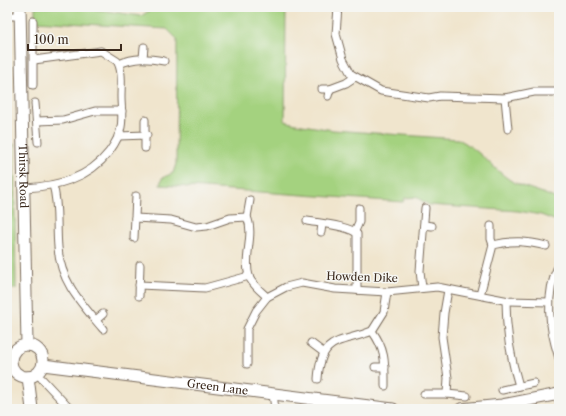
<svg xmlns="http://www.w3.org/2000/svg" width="566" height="416" font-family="'Libre Caslon Text',serif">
<rect width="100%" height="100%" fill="#f6f6f2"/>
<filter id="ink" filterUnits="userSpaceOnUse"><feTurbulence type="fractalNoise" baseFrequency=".025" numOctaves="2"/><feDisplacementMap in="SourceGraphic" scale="8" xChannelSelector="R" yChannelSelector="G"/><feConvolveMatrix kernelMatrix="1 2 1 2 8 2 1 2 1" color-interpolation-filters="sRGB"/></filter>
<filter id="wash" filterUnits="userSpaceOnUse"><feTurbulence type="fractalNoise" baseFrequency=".012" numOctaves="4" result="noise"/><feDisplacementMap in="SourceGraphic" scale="16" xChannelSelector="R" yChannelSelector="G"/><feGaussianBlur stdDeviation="0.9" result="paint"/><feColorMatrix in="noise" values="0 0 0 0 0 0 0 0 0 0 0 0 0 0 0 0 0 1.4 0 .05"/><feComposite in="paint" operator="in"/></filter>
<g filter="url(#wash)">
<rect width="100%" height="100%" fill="#f0e5cd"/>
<g fill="#a4d27f" stroke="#707e4e">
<path d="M35,7H93V9L141,16L155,7H286L285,121L296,124L333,130L458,139C479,149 492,168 510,180C525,189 544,191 559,201V222L541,215L518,211L429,205L416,197L405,198L403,202L160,185L162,178L173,173L176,164L177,39L167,29L35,21Z"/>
<path d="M7,144H14L16,289H7Z"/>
</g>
</g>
<g filter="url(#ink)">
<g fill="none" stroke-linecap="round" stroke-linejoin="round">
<g stroke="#7a6b5b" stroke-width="9">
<g id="street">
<path d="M338,7L336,34L343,59L351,74L381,91L429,98L440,96L505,98L534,92H559"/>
<path d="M7,16H20"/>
<path d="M143,58L144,47"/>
<path d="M119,64C135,57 147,58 164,61"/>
<path d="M33,85V21"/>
<path d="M322,89H330L328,96"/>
<path d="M330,89L346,83L355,77"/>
<path d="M505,98L508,129"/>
<path d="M35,103L38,142"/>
<path d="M145,120V148"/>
<path d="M37,121L63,120L95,111H122"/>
<path d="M118,136L147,135"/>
<path d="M53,185C59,205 56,226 58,247C60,282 82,304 103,329"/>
<path d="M25,188C57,186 88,179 109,152C114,145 120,136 121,127C123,117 121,107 121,97C121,85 123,71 117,61L101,51L34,60"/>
<path d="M247,217L250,200"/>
<path d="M135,218L171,220L196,227L207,226L230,218L247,217C255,235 243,256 249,276C251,284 261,291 267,297"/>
<path d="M307,221C318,223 351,226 357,234V290"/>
<path d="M424,225L432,226"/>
<path d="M491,226V239L493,245"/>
<path d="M355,231L359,222V208"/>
<path d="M321,232L322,224"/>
<path d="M134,238L136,196"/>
<path d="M559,264C544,295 549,327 559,358"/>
<path d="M139,285L205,288L249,276"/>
<path d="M422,288L420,271L425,208"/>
<path d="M480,295L493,245C512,240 527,241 546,246"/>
<path d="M139,296L140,265"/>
<path d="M506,301C506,331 510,357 519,386"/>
<path d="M96,320L103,314"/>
<path d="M372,331C386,350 385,363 385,386"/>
<path d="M311,343L323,352"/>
<path d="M247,364V329L256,311L267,297L286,287L302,283L335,289L387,292L437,287L509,301L549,302"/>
<path d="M375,367H385"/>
<path d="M42,379L70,409"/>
<path d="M318,379C321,335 340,344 372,331L384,312L387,292"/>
<path d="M502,390L534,383"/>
<path d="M273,394L275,409"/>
<path d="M424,394H447L448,378L442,337L444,313L448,290"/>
<path d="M447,394L467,396"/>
</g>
</g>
<g stroke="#7a6b5b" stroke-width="12">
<path id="secondary" d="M7,363H10"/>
</g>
<g stroke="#7a6b5b" stroke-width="13">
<g id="primary">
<path id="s1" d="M20,7L27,344"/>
<circle cx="27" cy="361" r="16"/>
<path id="s2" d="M43,365L393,409"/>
<path d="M28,377L32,409"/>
<path d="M461,409L502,405L559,394"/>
</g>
</g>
<use href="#street" stroke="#fff" stroke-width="7"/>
<use href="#secondary" stroke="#fff" stroke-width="10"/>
<use href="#primary" stroke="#fff" stroke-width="11"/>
</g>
</g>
<g text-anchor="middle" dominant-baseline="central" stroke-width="3" stroke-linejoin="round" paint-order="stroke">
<g font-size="11" fill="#3b2a1e" stroke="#f6f6f2">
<text stroke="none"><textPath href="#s1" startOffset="169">Thirsk Road</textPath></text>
<text transform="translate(362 277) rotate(2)">Howden Dike</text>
<text stroke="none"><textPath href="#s2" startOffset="176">Green Lane</textPath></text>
</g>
</g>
<rect width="566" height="416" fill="none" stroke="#f6f6f2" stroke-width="24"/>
<path d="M28 44v6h93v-6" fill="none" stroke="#3b2a1e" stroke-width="2"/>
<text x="34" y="44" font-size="12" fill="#3b2a1e" stroke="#f6f6f2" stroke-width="3" paint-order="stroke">100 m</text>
</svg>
